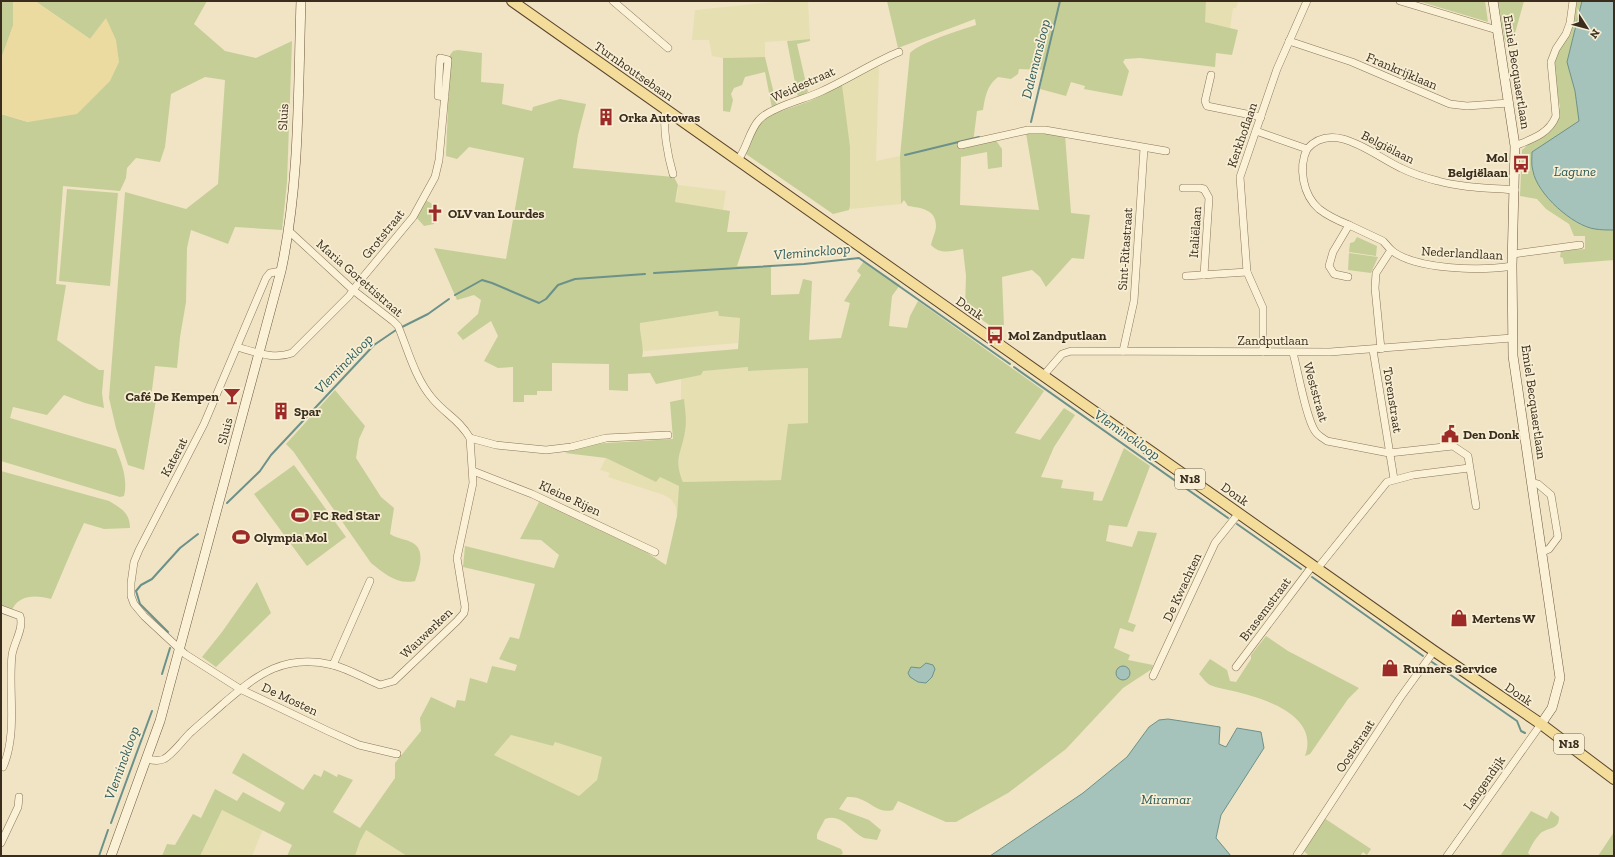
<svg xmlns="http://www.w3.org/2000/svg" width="1615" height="857" font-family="'Zilla Slab',serif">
<rect width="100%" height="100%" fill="#f0e4c4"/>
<g fill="#e6dfb1">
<path d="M783,1H808L810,39L765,42V57L723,58L712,56L709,40H692L695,10Z"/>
<path d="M1206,1H1238L1236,8H1233L1230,28L1204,22Z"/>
<path d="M876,66L879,68L876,161L900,156L901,204L850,209L842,85Z"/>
<path d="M678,185L726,191L723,210L675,202L678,192Z"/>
<path d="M719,311V316L740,318L738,343L644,351L640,337L639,323Z"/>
<path d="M748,367L749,371L808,368V423L788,424L781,480L683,482L678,470L680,449L685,431L684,399L681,400V378L701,375L702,371Z"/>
<path d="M606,458L656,482L660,477L679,486L677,516L676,507L671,499L664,495L608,477L610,473L600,470Z"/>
<path d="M511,735L553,746L555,742L602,757L597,780L579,796L494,755Z"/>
<path d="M222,810L263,829L252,856H200Z"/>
<path d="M366,830L407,856H355L360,841Z"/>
</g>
<g fill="#c5ce97" fill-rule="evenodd">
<path d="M1,1H13V26L1,59Z"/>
<path d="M35,1H207L194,24L225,51L256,58L292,41L287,182L282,230L235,227L228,244L191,230L187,248L186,302L180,337L177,368L155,366L151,398L156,400L144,470L128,465L116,428L109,398L125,192L186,209L218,184L225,80L205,77L171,94L165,147L160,162L136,158L127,168L126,178L120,191L63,186L56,284L66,285L57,340L99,370H104L102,393L104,408L85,403L64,395L47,415L13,407L10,418L116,449C122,464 128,480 124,496L120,497L1,461V114L28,122L106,18L90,39Z"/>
<path d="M887,1H1206L1205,22L1238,30L1232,55L1216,53L1215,67L1140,58L1125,59L1123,62L1129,71L1122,96L1084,89L1085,86L1071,82L1066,96L1040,89L1044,70L1019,69L1018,74L1011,79L998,77C987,85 985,97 983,110L977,111L973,143L995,139L1002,149V167L988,169L987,152L961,157L960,205L1039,210L1026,133L1032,132L1065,135L1071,213L1090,215L1084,259L1072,258L1046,287L1040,277L1032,270L1002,277L1004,327L995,329L965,308L966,276L963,249C950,251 941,255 931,245C932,239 936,232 936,226C936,209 921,208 908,206L904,200L901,204L900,156L910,53C921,42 960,30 976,25L975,19L898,48Z"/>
<path d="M1418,1H1485L1488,22Z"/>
<path d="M1498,1H1524L1514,37L1505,42Z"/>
<path d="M1574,1H1582L1567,62L1575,91L1594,229L1614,230V260L1564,264L1563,258L1560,257L1561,251L1585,249V236H1574L1569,224L1546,209L1537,199L1520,196L1522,150L1557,119L1560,107L1554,78V58L1562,45Z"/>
<path d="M810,39V41L797,44L808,92L798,98L787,41Z"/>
<path d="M458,50L482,53L481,82L504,84L502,104L532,111L533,107L560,99L586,104L578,135L573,168L674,177L678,185L675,202L730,211L727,232H748L737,266H771V295L799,294L803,279L812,281L809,340L841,338L850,303L844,301L861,275L857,271L864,261L900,285L892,296L889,326L907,328L910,316L918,301L1044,391L1015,433L1040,440L1064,408L1075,415L1054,447L1041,477L1063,480L1061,488L1094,492L1093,500L1102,501L1124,448L1150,466L1127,527L1109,525L1106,541L1132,547L1138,531L1157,533L1128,622L1136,625L1133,632L1120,628L1114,648L1130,655L1128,660L1153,665L1152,669L1123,688L1066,749L1008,793L956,822H946L898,801L893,810C879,814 872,803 860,799C856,797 851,797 847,797L839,809L869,820L881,830L877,840C873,839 868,839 864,838C850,832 843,813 825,819L817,834V839L841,849L843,853L840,856H407L366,830L360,841L355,856H287L292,845L222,810L200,856H162L167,844L175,845L193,814L201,818L215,789L237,801L243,792L280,812L285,803L232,773L243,753L303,790L314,774L321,777L324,770L337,777L338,774L353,780L333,812L360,828L395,778V763L421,731L420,718L431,697L455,708L457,700L465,701L470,678L487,683L492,666L515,671L517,665L499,659L510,637L519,639L535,584L463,567L465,546L554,568L559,555L541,540L520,539L539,502L646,552L666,565L677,516L679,486L660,477L656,482L606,458L565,453L591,444L673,439L670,402L684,399C685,409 687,421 685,431C682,452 673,459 683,482L781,480L788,424L808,423V368L748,371V367L703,371L701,375L656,384L650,373L628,374V391L609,390V364L552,363V391H537V395H524V402H513V367L498,368L484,361L498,336L491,321L463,340L457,333L478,314L481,300L474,295L457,300L434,248L506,259L524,158L469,147L457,159L446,156L450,55L453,51ZM718,311L719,316L740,318L738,349L642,357C645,348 639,334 640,323ZM511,735L553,746L555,742L602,757L597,780L579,796L494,755Z"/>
<path d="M765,57L777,106L772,108L765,72L745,77L742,85L734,88L731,94L733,100L730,112L723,111V58Z"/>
<path d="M842,85L850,147V206L849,210L833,214L746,154L756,127L770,115L810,101Z"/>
<path d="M67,189L118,193L110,286L59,281Z"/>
<path d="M425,200L437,206L434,224L424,226L416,217Z"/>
<path d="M1357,237L1377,246L1376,256L1349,252L1350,243L1354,242Z"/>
<path d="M1349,253L1378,257L1371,273L1348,270Z"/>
<path d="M335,390L365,426L359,439L356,458L381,497L394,508L390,534C398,539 406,539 413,543C426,551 419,569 415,581C397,585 385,574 371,563L293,451L286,444Z"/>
<path d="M294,465L346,537L307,566L254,494Z"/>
<path d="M1,471L109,501C121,508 130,513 130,528L104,529L84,523C72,548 62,574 51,599C37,595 19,594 12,610L1,606Z"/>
<path d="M257,582L271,613L216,667L202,657L222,632Z"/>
<path d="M1266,636L1288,651L1359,688L1348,699L1310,754L1305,756C1320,715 1263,698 1233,691C1226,689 1217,688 1210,685C1206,683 1202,677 1199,674L1210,659L1227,670L1230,681L1236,682L1251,659V655Z"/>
<path d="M1531,811L1547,819L1551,811L1559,817C1559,829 1551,827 1542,832C1536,837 1531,846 1528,853L1531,856H1500Z"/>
<path d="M1324,818L1371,849L1367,855L1363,852L1360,856H1309L1303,850Z"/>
<path d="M1614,832V856H1598Z"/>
</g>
<path fill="#ecdba0" d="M13,1H35L90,39L106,18L116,40L119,62L110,81L77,114L28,122L1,114V59L13,26Z"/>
<g fill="#a6c3bb" stroke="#6c918a">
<path d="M1582,1H1614V230C1608,230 1601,230 1595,229C1573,226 1537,194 1533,171C1531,165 1532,158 1532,152L1579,121L1575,91L1567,62Z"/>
<path d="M926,663L933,665L935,669L932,677L926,683L918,682L910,677L908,673L911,667L920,668Z"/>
<circle cx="1123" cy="673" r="7"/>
<path d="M1168,719L1220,727L1219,744L1226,747L1237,728L1261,732L1264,748L1221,815L1216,838L1231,856H990L1083,793L1127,757L1149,727L1159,720Z"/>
</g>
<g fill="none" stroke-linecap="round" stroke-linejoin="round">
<g stroke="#6c918a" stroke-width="2">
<path d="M1031,122L1060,1"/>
<path d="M905,155L979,137"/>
<path d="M654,273L804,264L859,258L1010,364"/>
<path d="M455,295L482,280L492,283L539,303L546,299L558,285L575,279L645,274"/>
<path d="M402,327L428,314L449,299"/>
<path d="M1014,367L1228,518"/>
<path d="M227,503L260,471L271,455L374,345L396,330"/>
<path d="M1237,524L1301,569"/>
<path d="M1312,577L1423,656"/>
<path d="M168,632L140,604L136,591L141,585L152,579L180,548L198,534"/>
<path d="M1432,662L1517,721L1521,731L1525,733"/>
<path d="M162,674L170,648"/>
<path d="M111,823L152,711"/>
<path d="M99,856L108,830"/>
</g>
<g stroke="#8b7659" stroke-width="8">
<g id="street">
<path d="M613,1L668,48"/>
<path d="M1400,1L1497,30"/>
<path d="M1289,41L1352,62L1450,104L1467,106L1509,103"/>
<path d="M1211,75L1205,101L1207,106L1261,117"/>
<path d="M666,110C662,127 668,157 673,174"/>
<path d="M1256,131L1307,149C1334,119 1374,156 1401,168C1413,174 1426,178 1438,181C1463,188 1490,188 1515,190"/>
<path d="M961,145L1028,130H1045L1166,151"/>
<path d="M1515,146C1532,139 1549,134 1556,116L1551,62L1556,49L1566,34L1570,23L1573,1"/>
<path d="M1307,149C1298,168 1303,195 1319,209C1328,216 1339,221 1349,225"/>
<path d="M738,160C747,148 749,131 759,120C769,108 805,99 820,92C847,80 872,63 899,52"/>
<path d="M1183,188H1200L1204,189L1209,198L1204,275"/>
<path d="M289,231L353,290L393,321L398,326C408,350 415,378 432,398C445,414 459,419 470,438L496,445L546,450L571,447L606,438L668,435"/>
<path d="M1391,250C1415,270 1481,271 1512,266"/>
<path d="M1513,254L1580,245"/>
<path d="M281,271L270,273L266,278L204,424L139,550L134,562L131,583V596L134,604L144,616L185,654L240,689L328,731L359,745L397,754"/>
<path d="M1186,276L1247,272"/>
<path d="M1348,277L1334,274L1329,266L1333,252L1349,225L1383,241L1391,250L1376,273L1375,288L1381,349"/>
<path d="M237,347C255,352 274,360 292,353L349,296L359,282L413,217L435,177L439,160L448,60L440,58L438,96L445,97"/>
<path d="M1373,350L1394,479"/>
<path d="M1123,351L1134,301L1144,148"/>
<path d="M1263,352V308L1247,272L1240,177L1277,69L1307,1"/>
<path d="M1293,353C1298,371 1306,418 1315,431C1318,436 1323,438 1327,441L1389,453L1453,446L1468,456L1476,506"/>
<path d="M1043,376L1062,354L1071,351L1330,352L1512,338"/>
<path d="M473,471L532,494L655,552"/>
<path d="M1531,482L1538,484L1551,495L1558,537L1549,549L1542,552"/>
<path d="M1317,569L1387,482L1413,475L1469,468"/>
<path d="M1,609L20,616C24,629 14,642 12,655C8,691 18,733 3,767"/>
<path d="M333,665L370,581"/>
<path d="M1236,667L1313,565"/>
<path d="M1153,676L1215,543L1239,513"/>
<path d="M146,759C152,760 158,762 164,759C173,754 182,741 190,733C201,723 213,713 224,703C258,674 285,653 333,665C349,669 365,679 380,685L394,681L457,621L464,613L465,607L457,558L473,483L470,438"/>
<path d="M1,843L18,807L19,797"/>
<path d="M1297,855L1400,698L1434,651"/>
<path d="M1447,856L1541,724"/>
</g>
</g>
<g stroke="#6d573c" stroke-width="10">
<g id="secondary">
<path d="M1493,1L1515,146L1512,266L1513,356L1560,678L1552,708L1541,724"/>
<path d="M111,856L160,721L281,271C300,183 298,90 301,1"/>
</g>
</g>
<g stroke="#59442e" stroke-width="12">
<path id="primary" d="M512,1L1434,651L1541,724L1614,779"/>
</g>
<use href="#street" stroke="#faf1d7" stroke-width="7"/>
<use href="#secondary" stroke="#faf1d7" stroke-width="9"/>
<use href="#primary" stroke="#f4dc9a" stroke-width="10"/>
</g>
<defs>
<g id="building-bare" transform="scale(1.38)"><path d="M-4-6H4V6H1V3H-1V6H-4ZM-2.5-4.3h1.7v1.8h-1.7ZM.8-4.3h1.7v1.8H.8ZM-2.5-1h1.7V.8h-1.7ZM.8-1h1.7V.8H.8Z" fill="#9c2b27" stroke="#f7eed3" stroke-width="2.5" paint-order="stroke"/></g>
<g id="bus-bare" transform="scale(1.38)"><path d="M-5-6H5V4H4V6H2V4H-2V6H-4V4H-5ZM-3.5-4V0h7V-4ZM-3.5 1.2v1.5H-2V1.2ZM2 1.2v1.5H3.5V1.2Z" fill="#9c2b27" stroke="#f7eed3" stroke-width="2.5" paint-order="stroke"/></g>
<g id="church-bare" transform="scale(1.38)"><path d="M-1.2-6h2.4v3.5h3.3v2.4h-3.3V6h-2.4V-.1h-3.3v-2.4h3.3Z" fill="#9c2b27" stroke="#f7eed3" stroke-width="2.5" paint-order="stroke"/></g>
<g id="bar-bare" transform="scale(1.38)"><path d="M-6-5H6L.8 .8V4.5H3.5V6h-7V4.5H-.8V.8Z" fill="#9c2b27" stroke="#f7eed3" stroke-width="2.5" paint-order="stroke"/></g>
<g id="civic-bare" transform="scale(1.38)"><path d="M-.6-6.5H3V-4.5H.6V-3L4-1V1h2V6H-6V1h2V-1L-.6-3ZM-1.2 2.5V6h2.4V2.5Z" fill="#9c2b27" stroke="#f7eed3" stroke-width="2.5" paint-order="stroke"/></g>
<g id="stadium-bare" transform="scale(1.38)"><path d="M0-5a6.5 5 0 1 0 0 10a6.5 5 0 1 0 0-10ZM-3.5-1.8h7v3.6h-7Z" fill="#9c2b27" stroke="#f7eed3" stroke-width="2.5" paint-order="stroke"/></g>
<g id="shop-bare" transform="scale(1.38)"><path d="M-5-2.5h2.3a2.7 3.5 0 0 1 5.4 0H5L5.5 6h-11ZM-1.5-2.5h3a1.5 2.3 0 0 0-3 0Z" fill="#9c2b27" stroke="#f7eed3" stroke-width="2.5" paint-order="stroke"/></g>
</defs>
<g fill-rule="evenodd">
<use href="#building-bare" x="606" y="117"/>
<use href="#bus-bare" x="1521" y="164"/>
<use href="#church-bare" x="435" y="213"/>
<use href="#bus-bare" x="995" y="335"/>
<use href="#bar-bare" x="232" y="396"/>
<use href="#building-bare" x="281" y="411"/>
<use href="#civic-bare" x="1450" y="434"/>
<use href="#stadium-bare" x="300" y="515"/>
<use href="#stadium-bare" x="241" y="537"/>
<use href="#shop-bare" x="1459" y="618"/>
<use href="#shop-bare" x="1390" y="668"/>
</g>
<g text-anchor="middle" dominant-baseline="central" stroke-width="3.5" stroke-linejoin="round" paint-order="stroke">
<g fill="#f7eed3" stroke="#736754" stroke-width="1">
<rect x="1175" y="469" width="30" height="20" rx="3"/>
<rect x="1554" y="734" width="30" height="20" rx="3"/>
</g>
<g font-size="12" font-weight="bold" fill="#3a2d1e">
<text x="1190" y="479">N18</text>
<text x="1569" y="744">N18</text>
</g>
<g font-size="13" fill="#3a2d1e" stroke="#f7eed3">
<text transform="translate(634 71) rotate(35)">Turnhoutsebaan</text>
<text transform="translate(1402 71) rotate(23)">Frankrijklaan</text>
<text transform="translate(1517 72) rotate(81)">Emiel Becquaertlaan</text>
<text transform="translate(803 84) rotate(-24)">Weidestraat</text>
<text transform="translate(283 117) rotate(-87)">Sluis</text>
<text transform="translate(1242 135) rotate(-71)">Kerkhoflaan</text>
<text transform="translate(1388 147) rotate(27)">Belgiëlaan</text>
<text transform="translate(1195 232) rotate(-86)">Italiëlaan</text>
<text transform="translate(383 234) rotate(-51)">Grotstraat</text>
<text transform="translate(1125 249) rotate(-86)">Sint-Ritastraat</text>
<text transform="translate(1462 253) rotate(3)">Nederlandlaan</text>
<text transform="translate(360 278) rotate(41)">Maria Gorettistraat</text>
<text transform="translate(970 308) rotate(35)">Donk</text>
<text x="1273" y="340">Zandputlaan</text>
<text transform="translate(1316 392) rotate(74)">Weststraat</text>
<text transform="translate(1393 400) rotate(81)">Torenstraat</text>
<text transform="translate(1534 402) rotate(82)">Emiel Becquaertlaan</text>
<text transform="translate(225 431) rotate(-75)">Sluis</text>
<text transform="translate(174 457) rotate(-62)">Katerat</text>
<text transform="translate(1235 494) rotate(35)">Donk</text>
<text transform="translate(570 498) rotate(25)">Kleine Rijen</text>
<text transform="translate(1182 587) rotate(-65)">De Kwachten</text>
<text transform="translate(1265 609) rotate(-53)">Brasemstraat</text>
<text transform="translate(426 633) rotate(-44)">Wauwerken</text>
<text transform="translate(1519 694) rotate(34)">Donk</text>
<text transform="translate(290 699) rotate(25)">De Mosten</text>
<text transform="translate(1355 746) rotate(-57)">Ooststraat</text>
<text transform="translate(1484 783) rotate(-55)">Langendijk</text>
</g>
<g font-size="13" font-weight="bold" fill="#3a2d1e" stroke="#f7eed3" text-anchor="start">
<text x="619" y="117">Orka Autowas</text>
<text x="1508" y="157" text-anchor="end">Mol<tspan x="1508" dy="15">Belgiëlaan</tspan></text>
<text x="448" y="213">OLV van Lourdes</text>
<text x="1008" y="335">Mol Zandputlaan</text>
<text x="219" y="396" text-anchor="end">Café De Kempen</text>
<text x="294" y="411">Spar</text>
<text x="1463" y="434">Den Donk</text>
<text x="313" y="515">FC Red Star</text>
<text x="254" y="537">Olympia Mol</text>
<text x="1472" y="618">Mertens W</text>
<text x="1403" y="668">Runners Service</text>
</g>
<g font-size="14" font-style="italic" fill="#2d5b5a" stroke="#f7eed3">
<text transform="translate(1036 59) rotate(-76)">Dalemansloop</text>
<text x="1575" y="171">Lagune</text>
<text transform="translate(812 252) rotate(-5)">Vleminckloop</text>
<text transform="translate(344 364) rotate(-46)">Vleminckloop</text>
<text transform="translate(1127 435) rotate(35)">Vleminckloop</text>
<text transform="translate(122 763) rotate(-70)">Vleminckloop</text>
<text x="1166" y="799">Miramar</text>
</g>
</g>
<rect width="1615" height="857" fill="none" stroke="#3a2d1e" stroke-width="4"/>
<g transform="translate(1587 28) rotate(126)" stroke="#f7eed3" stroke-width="3" paint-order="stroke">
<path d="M0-3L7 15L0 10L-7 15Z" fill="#3a2d1e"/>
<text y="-6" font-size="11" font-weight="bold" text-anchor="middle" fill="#3a2d1e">N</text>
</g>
</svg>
